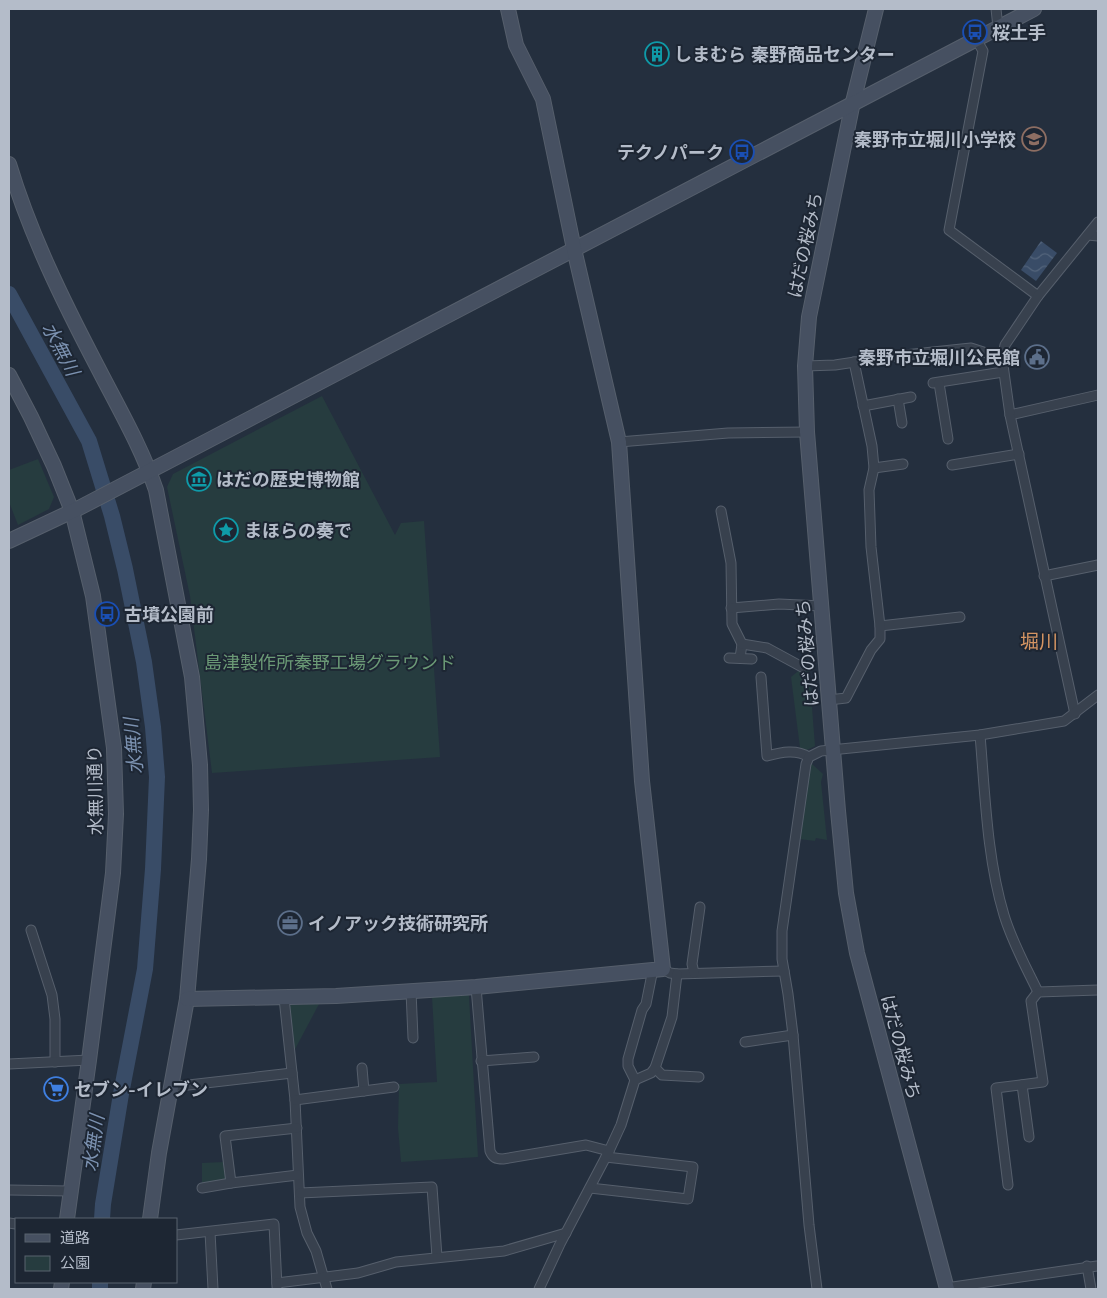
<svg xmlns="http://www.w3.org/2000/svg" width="1107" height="1298" font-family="Mulish,'Noto Sans JP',sans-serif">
<defs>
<pattern id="water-waves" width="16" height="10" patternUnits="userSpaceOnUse" patternTransform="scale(1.25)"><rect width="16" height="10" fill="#394c67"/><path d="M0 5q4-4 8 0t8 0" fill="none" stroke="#53647b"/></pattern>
</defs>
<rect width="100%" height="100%" fill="#242f3e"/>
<g fill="#263c3f">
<path d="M322,396L395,535L401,523L424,521L440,757L212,773L190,596L167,487L173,474Z"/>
<path d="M38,459L54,497L49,509L18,525L9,502V470Z"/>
<path d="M802,668L809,669L815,746L805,751L800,748L791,677Z"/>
<path d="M811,764H812L823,774L821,782L827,840L816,838L815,841L799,839Z"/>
<path d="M467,993L469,996L478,1157L401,1162L398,1128L399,1084L437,1082L432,997Z"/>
<path d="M319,1004L293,1053L288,1008L291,1005Z"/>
<path d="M224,1162L227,1178L223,1182L202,1184V1163Z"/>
</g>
<path fill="url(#water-waves)" d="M1041,241L1057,253L1036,281L1021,270Z"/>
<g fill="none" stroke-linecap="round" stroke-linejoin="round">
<g stroke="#394c67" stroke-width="16">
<path d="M9,294L89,441L112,516L125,569L144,662L153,727L157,777L153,869L145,969L121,1094L103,1204L102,1219"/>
<path d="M100,1289V1282"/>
</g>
<g stroke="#565f6c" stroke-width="11">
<g id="street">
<path d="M996,9L998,27"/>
<path d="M976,39L983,51L949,230L1038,296"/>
<path d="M1088,235L1098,236"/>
<path d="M805,366L835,365L895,356L971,348L1002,358"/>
<path d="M933,383L1003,372"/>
<path d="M939,383L948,439"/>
<path d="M898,399L902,423"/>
<path d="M863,406L911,397"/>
<path d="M1010,415L1098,395"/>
<path d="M619,442L728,433L807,432"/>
<path d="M952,465L1019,454"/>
<path d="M874,468L903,464"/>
<path d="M721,511L731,563L732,624L742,644L740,658"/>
<path d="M1044,576L1098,565"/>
<path d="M731,608L779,604L822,606"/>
<path d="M880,626L960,617"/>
<path d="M742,644L767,648L802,667"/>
<path d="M729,658L752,659"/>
<path d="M761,677L767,756C782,752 796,749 809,757"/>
<path d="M829,700L846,698L871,650L880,639V626L871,547L869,490L874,468L872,446L854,362"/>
<path d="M1075,714L1010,415L1002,358L1005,345L1038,296L1098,222"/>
<path d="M980,735C985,793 987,859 1004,915C1012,942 1026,967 1038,992L1098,990"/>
<path d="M31,930L52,995L55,1019V1062"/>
<path d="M663,969L670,973L677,974L784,971"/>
<path d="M694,973L692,964L700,907"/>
<path d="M476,987L490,1151C493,1158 496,1159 503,1159L586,1145L609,1151"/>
<path d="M411,991L413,1038"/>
<path d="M284,998L295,1100L300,1207L307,1233L316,1251L327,1289"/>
<path d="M745,1042L793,1035"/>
<path d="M481,1061L534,1057"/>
<path d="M9,1064L89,1060"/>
<path d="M362,1068L364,1091"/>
<path d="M655,1068L662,1075L699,1077"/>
<path d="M635,1080L651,1073L655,1068L672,1017L677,974"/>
<path d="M1022,1085L1029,1137"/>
<path d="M171,1087L292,1073"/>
<path d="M295,1100L394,1087"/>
<path d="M297,1128L225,1136L231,1183L298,1175"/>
<path d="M1008,1185L996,1088L1043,1082L1031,1001L1038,992"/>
<path d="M202,1188L231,1183"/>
<path d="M590,1188L688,1199L693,1167L606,1157"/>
<path d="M9,1190L70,1191"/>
<path d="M300,1193L432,1187L437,1257"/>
<path d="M9,1223L16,1224"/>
<path d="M210,1232L213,1289"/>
<path d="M176,1235L274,1224L277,1287"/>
<path d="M1087,1266L1091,1289"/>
<path d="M277,1283L358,1273L396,1262L504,1251L566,1233"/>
<path d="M946,1288L1097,1266"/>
<path d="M539,1289L560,1244L609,1151L621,1125L635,1080L628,1066V1059L642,1010L646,1004L653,969"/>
<path d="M817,1289L809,1225L793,1035L788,994L782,959V931L806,764L809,757L821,751L980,735L1064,721L1098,695"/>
</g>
</g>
<g stroke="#565f6c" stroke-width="16">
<g id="secondary">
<path d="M876,9L853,102L809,317L805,366L807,432L838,811L846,893L857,953L947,1289"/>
<path d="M9,164C30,234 63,301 97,366C118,407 141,446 156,490L192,677L200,765L201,810L199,859L187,999L159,1153L150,1219"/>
<path d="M9,375L31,417L54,466L72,511L93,596L114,748L116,814L113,873L89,1060L67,1219"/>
<path d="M9,541L79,508L1034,9"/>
<path d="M187,999L336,996L476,987L663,969L642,781L619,442L574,249L543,99L516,45L508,9"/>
<path d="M61,1289L62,1282"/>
<path d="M143,1289L144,1282"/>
</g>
</g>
<use href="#street" stroke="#38414e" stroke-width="9"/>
<use href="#secondary" stroke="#465061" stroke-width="14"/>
</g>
<defs>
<g id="bus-ring" transform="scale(1.25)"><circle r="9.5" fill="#1d2633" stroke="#1a4fb4" stroke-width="1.5"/><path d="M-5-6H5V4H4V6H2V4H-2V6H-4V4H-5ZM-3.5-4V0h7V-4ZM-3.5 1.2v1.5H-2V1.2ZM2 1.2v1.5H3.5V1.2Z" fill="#1a4fb4"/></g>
<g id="building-ring" transform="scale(1.25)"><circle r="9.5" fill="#1d2633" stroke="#0f9aa8" stroke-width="1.5"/><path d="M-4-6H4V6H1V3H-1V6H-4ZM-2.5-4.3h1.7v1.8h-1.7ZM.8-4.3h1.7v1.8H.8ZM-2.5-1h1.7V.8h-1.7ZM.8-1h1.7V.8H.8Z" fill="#0f9aa8"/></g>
<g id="school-ring" transform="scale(1.25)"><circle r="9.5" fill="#1d2633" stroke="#8d6e63" stroke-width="1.5"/><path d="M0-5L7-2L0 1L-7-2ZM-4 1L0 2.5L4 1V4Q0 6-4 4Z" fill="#8d6e63"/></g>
<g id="civic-ring" transform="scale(1.25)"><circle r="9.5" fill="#1d2633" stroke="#5c6f8a" stroke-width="1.5"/><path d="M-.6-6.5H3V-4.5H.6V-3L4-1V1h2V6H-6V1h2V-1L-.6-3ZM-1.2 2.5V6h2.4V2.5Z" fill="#5c6f8a"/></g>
<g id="museum-ring" transform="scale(1.25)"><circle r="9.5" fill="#1d2633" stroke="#0f9aa8" stroke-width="1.5"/><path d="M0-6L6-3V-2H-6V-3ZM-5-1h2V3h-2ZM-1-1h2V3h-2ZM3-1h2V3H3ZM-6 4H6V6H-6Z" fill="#0f9aa8"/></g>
<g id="sight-ring" transform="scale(1.25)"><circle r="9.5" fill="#1d2633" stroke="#0f9aa8" stroke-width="1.5"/><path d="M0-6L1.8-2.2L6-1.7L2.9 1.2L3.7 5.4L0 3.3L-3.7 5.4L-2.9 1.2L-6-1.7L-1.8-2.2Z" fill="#0f9aa8"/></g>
<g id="office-ring" transform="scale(1.25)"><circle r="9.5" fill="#1d2633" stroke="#5c6f8a" stroke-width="1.5"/><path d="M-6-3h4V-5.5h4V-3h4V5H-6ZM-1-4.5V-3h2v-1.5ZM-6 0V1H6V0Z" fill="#5c6f8a"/></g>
<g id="supermarket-ring" transform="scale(1.25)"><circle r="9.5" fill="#1d2633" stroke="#3f7fe0" stroke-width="1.5"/><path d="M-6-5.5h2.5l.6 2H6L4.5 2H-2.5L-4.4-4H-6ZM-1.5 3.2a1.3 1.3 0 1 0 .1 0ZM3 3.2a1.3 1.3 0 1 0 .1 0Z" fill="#3f7fe0"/></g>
</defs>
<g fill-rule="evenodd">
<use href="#bus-ring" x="975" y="32"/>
<use href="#building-ring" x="657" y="54"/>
<use href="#school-ring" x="1034" y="139"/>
<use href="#bus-ring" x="742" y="152"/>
<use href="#civic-ring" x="1037" y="357"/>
<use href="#museum-ring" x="199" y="479"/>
<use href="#sight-ring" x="226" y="530"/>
<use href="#bus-ring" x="107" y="614"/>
<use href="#office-ring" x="290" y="923"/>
<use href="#supermarket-ring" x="56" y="1089"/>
</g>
<g text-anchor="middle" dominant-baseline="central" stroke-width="4" stroke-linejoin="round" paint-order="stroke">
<g font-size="18" font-weight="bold" fill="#b4bcc9" stroke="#1d2633" text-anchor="start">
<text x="992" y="32">桜土手</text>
<text x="674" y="54">しまむら 秦野商品センター</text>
<text x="1016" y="139" text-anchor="end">秦野市立堀川小学校</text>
<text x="724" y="152" text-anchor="end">テクノパーク</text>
<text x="1020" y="357" text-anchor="end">秦野市立堀川公民館</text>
<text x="216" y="479">はだの歴史博物館</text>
<text x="244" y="530">まほらの奏で</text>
<text x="124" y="614">古墳公園前</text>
<text x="308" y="923">イノアック技術研究所</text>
<text x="74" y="1089">セブン-イレブン</text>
</g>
<g font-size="18" fill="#b4bcc9" stroke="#1d2633">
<text transform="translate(805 245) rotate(-78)">はだの桜みち</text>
<text transform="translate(807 653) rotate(-95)">はだの桜みち</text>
<text transform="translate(95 790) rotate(-91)">水無川通り</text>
<text transform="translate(901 1047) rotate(75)">はだの桜みち</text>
</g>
<g font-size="18" fill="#6b9a76" stroke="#1d2633">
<text x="330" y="662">島津製作所秦野工場グラウンド</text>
</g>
<g font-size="19" font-style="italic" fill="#7c92b1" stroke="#1d2633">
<text transform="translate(61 349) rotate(62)">水無川</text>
<text transform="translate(133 746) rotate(-95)">水無川</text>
<text transform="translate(93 1143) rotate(-82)">水無川</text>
</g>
<g font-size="19" fill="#d59563" stroke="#1d2633">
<text x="1039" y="641">堀川</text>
</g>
</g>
<rect width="1107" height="1298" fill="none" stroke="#b4bcc9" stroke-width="20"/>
<rect x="15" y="1218" width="162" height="65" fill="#1d2633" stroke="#59626f"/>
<rect x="25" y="1234" width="25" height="8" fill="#465061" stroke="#59626f"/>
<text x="60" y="1243" font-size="15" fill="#b4bcc9">道路</text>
<rect x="25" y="1256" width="25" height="15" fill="#263c3f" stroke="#59626f"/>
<text x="60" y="1268" font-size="15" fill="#b4bcc9">公園</text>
</svg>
